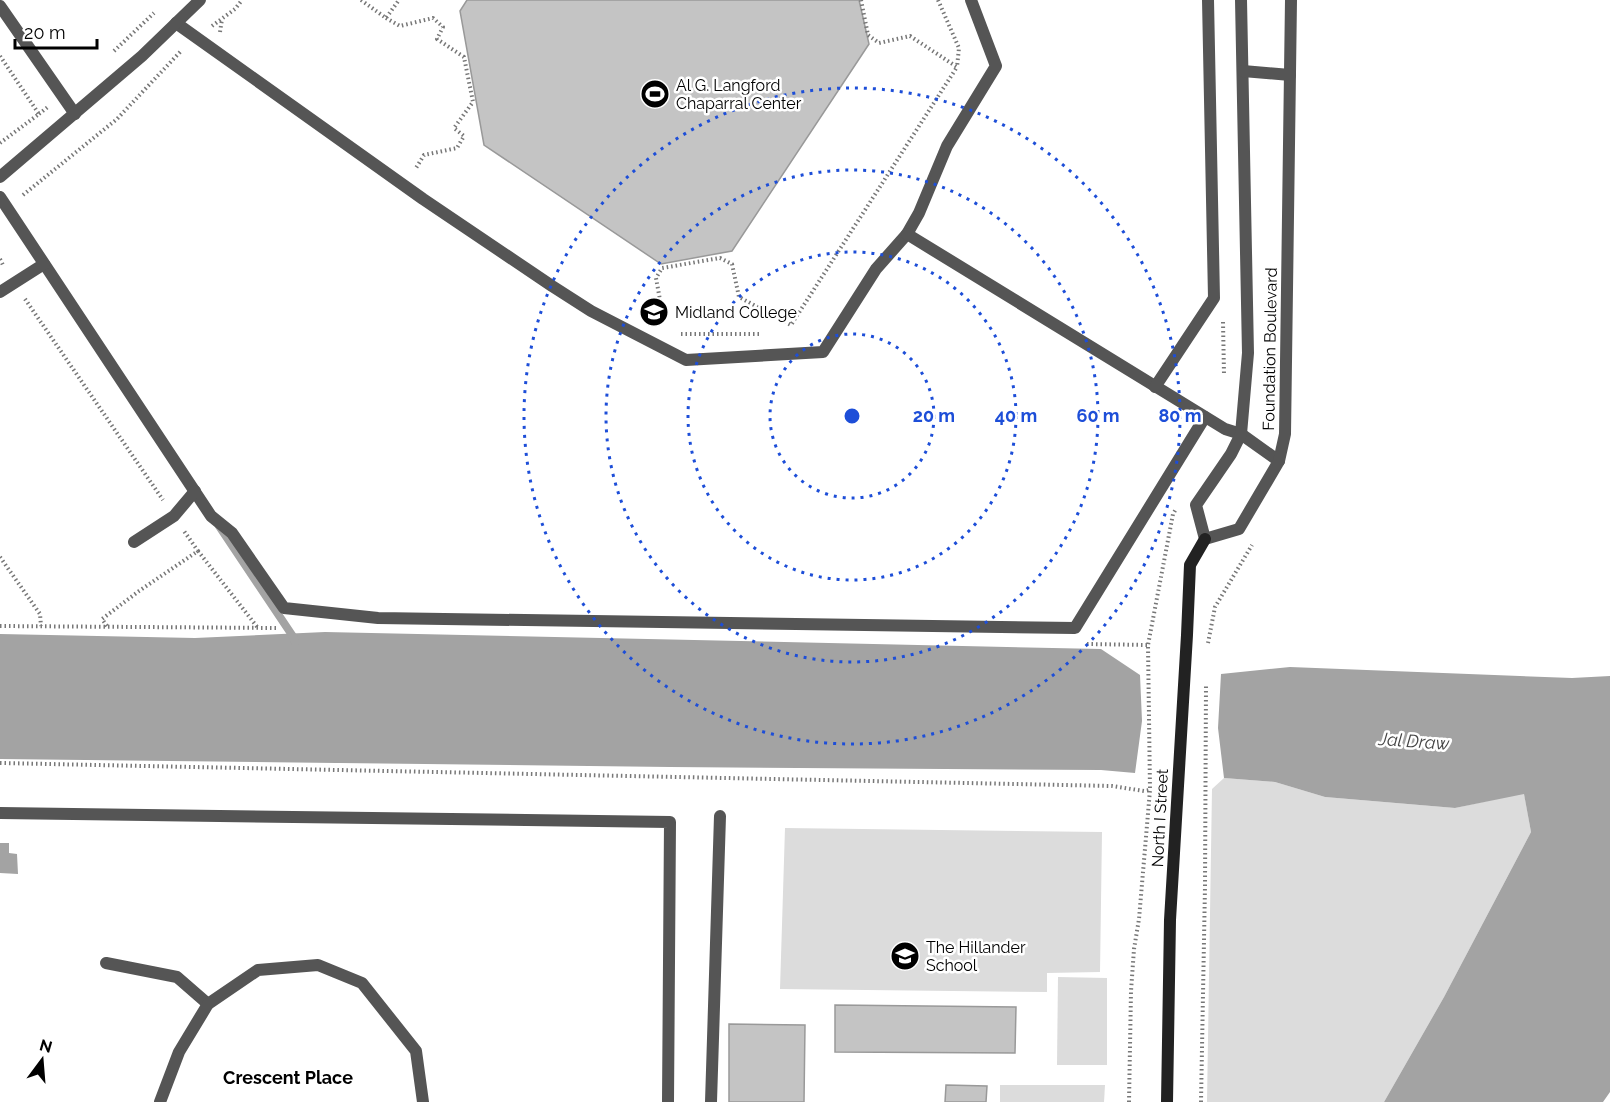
<svg xmlns="http://www.w3.org/2000/svg" width="1610" height="1102" font-family="Raleway,sans-serif">
<rect width="100%" height="100%" fill="#fff"/>
<g fill="#dcdcdc">
<path d="M1224,778L1275,782L1325,797L1455,808L1524,793L1531,832L1444,997L1384,1102H1207L1212,789Z"/>
<path d="M785,828L1102,832L1100,972L1047,973V992L780,989Z"/>
<path d="M1058,977L1107,978V1065H1057Z"/>
<path d="M1000,1085H1105L1104,1102H1000Z"/>
</g>
<g fill="#a3a3a3">
<path d="M325,632L1101,649L1140,675L1142,721L1135,773L1101,770L670,767L0,759V634L195,638Z"/>
<path d="M1290,667L1572,678L1610,676V1092L1603,1102H1384L1444,997L1531,832L1524,794L1455,808L1325,797L1275,782L1224,778L1218,728L1221,674Z"/>
<path d="M0,843H9V853L17,854L18,874L0,873Z"/>
</g>
<g fill="none" stroke-linecap="round" stroke-linejoin="round">
<path stroke="#a3a3a3" stroke-width="8" d="M219,526L294,638L295,643"/>
</g>
<g fill="#c4c4c4" stroke="#999" stroke-width="1.5">
<path d="M467,0H859L869,44L732,251L661,264L484,145L460,11Z"/>
<path d="M835,1005L1016,1007L1015,1053L835,1052Z"/>
<path d="M729,1024L805,1025L804,1102H729Z"/>
<path d="M946,1085L987,1086L986,1102H945Z"/>
</g>
<g fill="none" stroke-linecap="round" stroke-linejoin="round">
<g stroke="#777" stroke-width="4" stroke-dasharray="1.5 3" stroke-linecap="butt">
<path d="M361,0L386,18L399,0"/>
<path d="M938,0L959,48L957,67"/>
<path d="M386,18L400,26L433,18L443,27L437,39L464,57L473,102L454,128L464,136L457,148L424,155L416,168"/>
<path d="M212,26L235,9L242,0"/>
<path d="M220,32L222,19"/>
<path d="M114,51L154,13"/>
<path d="M0,56L39,114L0,143"/>
<path d="M39,114L49,106"/>
<path d="M23,195L117,119L181,51"/>
<path d="M0,259L4,267"/>
<path d="M25,299L163,500"/>
<path d="M655,322L662,311L656,278L662,268L720,258L732,264L739,297L791,325L957,67L910,36L879,43L868,35L861,0"/>
<path d="M1223,322L1224,374"/>
<path d="M681,334H760"/>
<path d="M198,551L258,628"/>
<path d="M0,557L40,614L41,626"/>
<path d="M0,626L278,628"/>
<path d="M107,626L102,619L139,591L198,551L184,531"/>
<path d="M1208,643L1215,607L1252,545"/>
<path d="M1087,644L1148,645"/>
<path d="M0,763L1112,786L1144,791L1150,790"/>
<path d="M1129,1102L1131,991L1134,949L1139,919L1150,790L1148,645L1173,514L1176,509"/>
<path d="M1201,1102L1205,886L1206,684"/>
</g>
<g stroke="#555" stroke-width="12">
<path d="M0,6L75,114"/>
<path d="M176,23L423,199L552,286L591,311L686,360L823,352L876,269L907,234L919,213L947,146L996,66L971,0"/>
<path d="M0,197L211,516L232,533L284,608L378,618L1075,628L1205,417"/>
<path d="M907,234L1225,429L1241,434L1279,461"/>
<path d="M0,292L44,264"/>
<path d="M1155,387L1214,298L1208,0"/>
<path d="M134,542L174,516L195,491"/>
<path d="M0,813L670,822L668,1102"/>
<path d="M711,1102L720,816"/>
</g>
<g stroke="#555" stroke-width="12">
<path d="M1241,0L1248,353L1241,434L1231,454L1196,505L1205,539L1239,529L1279,461L1285,434L1291,0"/>
<path d="M1243,71L1290,75"/>
<path d="M0,177L142,56L200,0"/>
<path d="M106,963L177,977L208,1004"/>
<path d="M160,1102L179,1052L208,1004L258,970L318,965L362,983L416,1051L423,1102"/>
</g>
<path stroke="#222" stroke-width="12" d="M1167,1102L1170,920L1187,635L1190,565L1205,539"/>
</g>
<g fill="none" stroke="#1d4ed8" stroke-width="3" stroke-dasharray="3 6">
<circle cx="852" cy="416" r="82"/>
<circle cx="852" cy="416" r="164"/>
<circle cx="852" cy="416" r="246"/>
<circle cx="852" cy="416" r="328"/>
</g>
<defs>
<g id="stadium-disc" transform="scale(1.5)"><circle r="9.5" fill="#000" stroke="#fff"/><path d="M0-5a6.5 5 0 1 0 0 10a6.5 5 0 1 0 0-10ZM-3.5-1.8h7v3.6h-7Z" fill="#fff"/></g>
<g id="university-disc" transform="scale(1.5)"><circle r="9.5" fill="#000" stroke="#fff"/><path d="M0-5L7-2L0 1L-7-2ZM-4 1L0 2.5L4 1V4Q0 6-4 4Z" fill="#fff"/></g>
<g id="school-disc" transform="scale(1.5)"><circle r="9.5" fill="#000" stroke="#fff"/><path d="M0-5L7-2L0 1L-7-2ZM-4 1L0 2.5L4 1V4Q0 6-4 4Z" fill="#fff"/></g>
</defs>
<g fill-rule="evenodd">
<use href="#stadium-disc" x="655" y="94"/>
<use href="#university-disc" x="654" y="312"/>
<use href="#school-disc" x="905" y="956"/>
</g>
<g text-anchor="middle" dominant-baseline="central" stroke-width="5" stroke-linejoin="round" paint-order="stroke">
<g font-size="16" fill="#000" stroke="#fff" text-anchor="start">
<text x="676" y="85">Al G. Langford<tspan x="676" dy="18">Chaparral Center</tspan></text>
<text x="675" y="312">Midland College</text>
<text x="926" y="947">The Hillander<tspan x="926" dy="18">School</tspan></text>
</g>
<g font-size="16" fill="#000" stroke="#fff">
<text transform="translate(1270 349) rotate(-89)">Foundation Boulevard</text>
<text transform="translate(1160 818) rotate(-87)">North I Street</text>
</g>
<g font-size="18" font-style="italic" fill="#444" stroke="#fff">
<text transform="translate(1414 741) rotate(4)">Jal Draw</text>
</g>
<g font-size="18" font-weight="bold" fill="#000" stroke="#fff">
<text x="288" y="1077">Crescent Place</text>
</g>
</g>
<circle cx="852" cy="416" r="9" fill="#1d4ed8" stroke="#fff" stroke-width="3"/>
<g font-size="18" text-anchor="middle" font-weight="bold" fill="#1d4ed8" stroke="#fff" stroke-width="5" stroke-linejoin="round" paint-order="stroke">
<text x="934" y="422">20 m</text>
<text x="1016" y="422">40 m</text>
<text x="1098" y="422">60 m</text>
<text x="1180" y="422">80 m</text>
</g>
<g transform="translate(42 1060) rotate(16)" stroke="#ffffff" stroke-width="4.5" paint-order="stroke">
<path d="M0-4.5L10 22L0 15L-10 22Z" fill="#000000"/>
<text y="-9" font-size="16" font-weight="bold" text-anchor="middle" fill="#000000">N</text>
</g>
<path d="M15 39v9h82v-9" fill="none" stroke="#000000" stroke-width="3"/>
<text x="24" y="39" font-size="18" fill="#000000" stroke="#ffffff" stroke-width="4.5" paint-order="stroke">20 m</text>
</svg>
